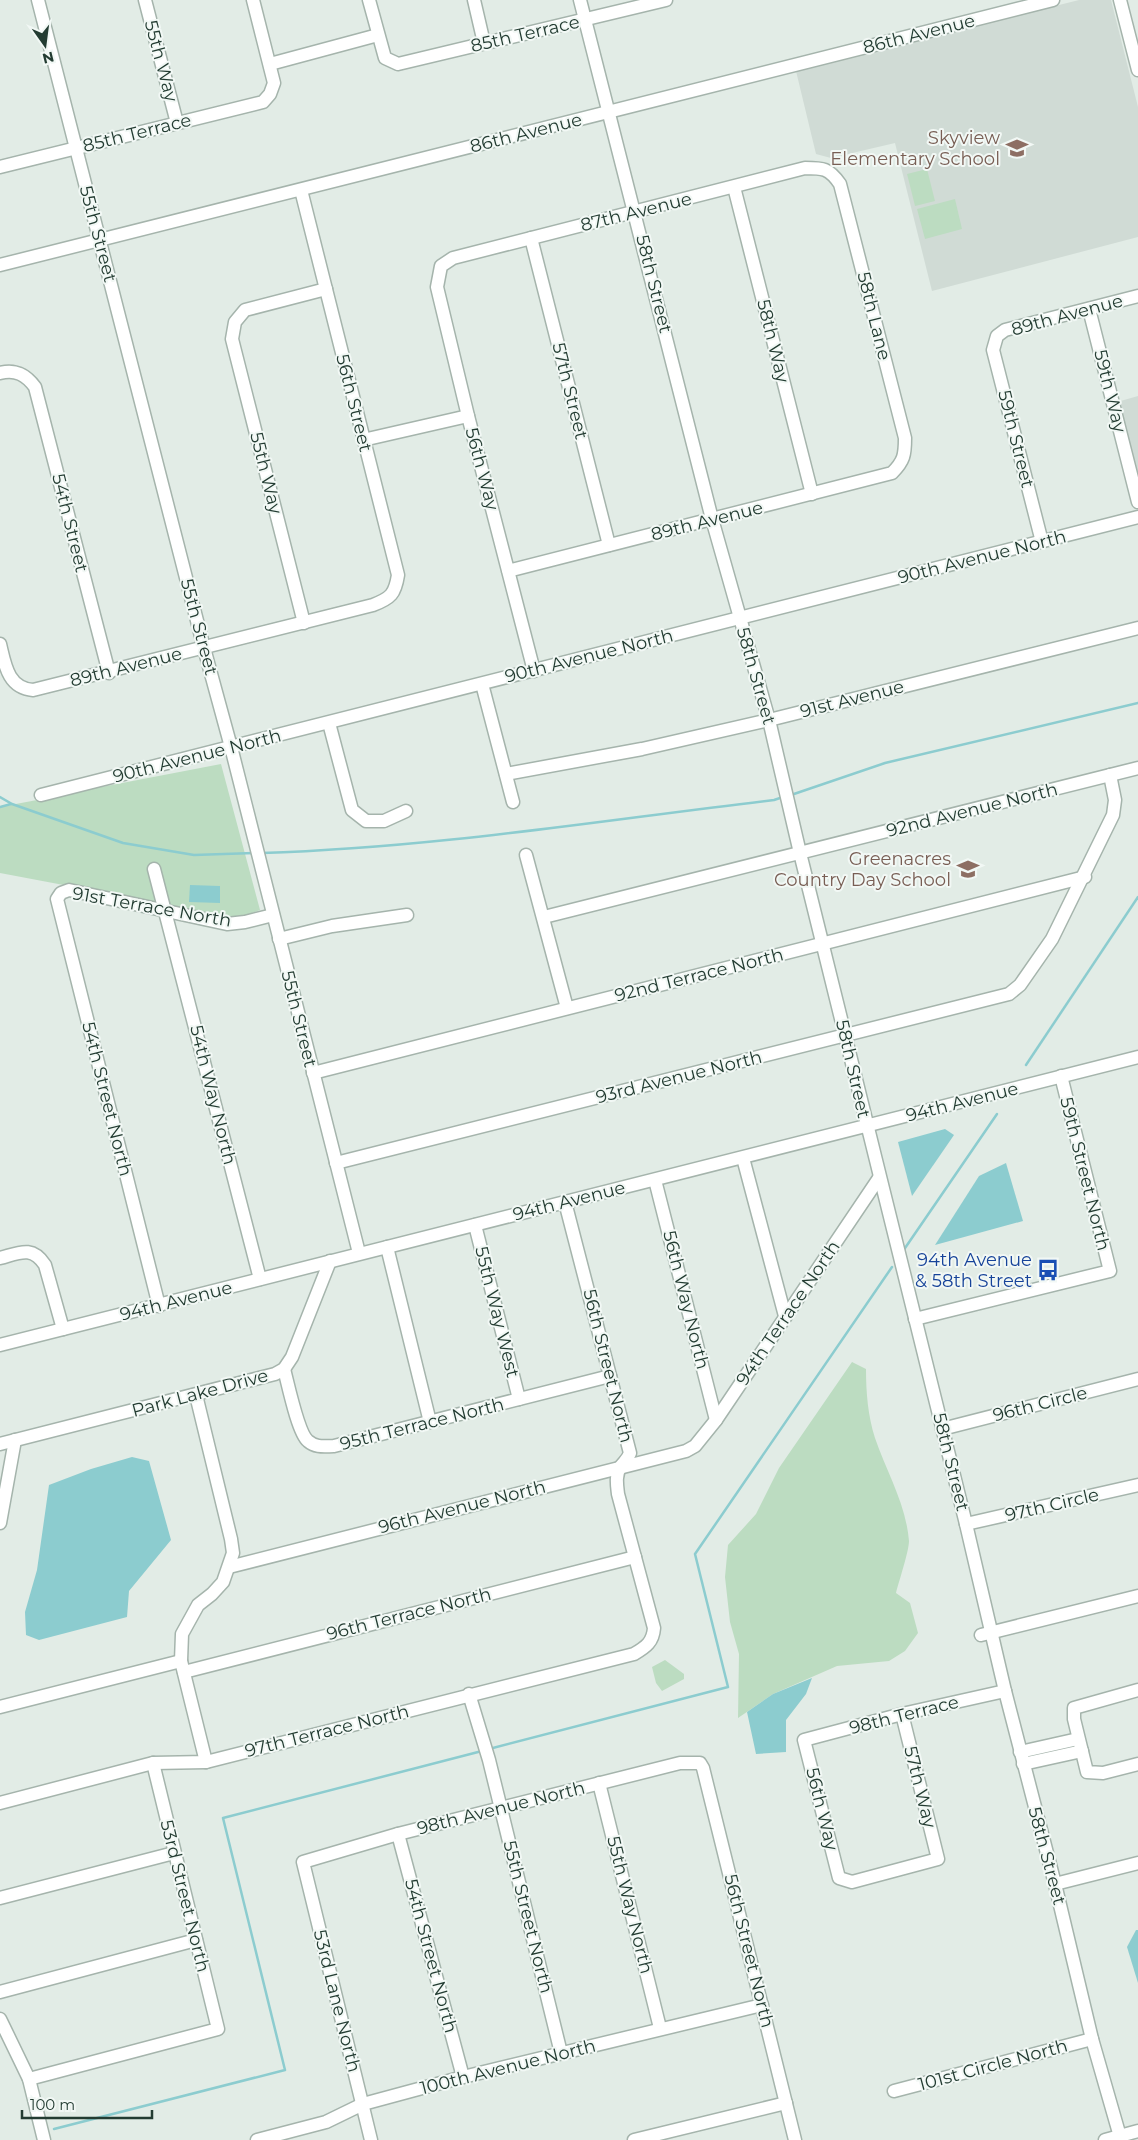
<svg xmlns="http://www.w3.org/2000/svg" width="1138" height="2140" font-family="Montserrat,sans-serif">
<rect width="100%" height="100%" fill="#e2ece6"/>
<g fill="#d0dbd5">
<path d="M1079,0H1111L1138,107V237L932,291L895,143L831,158L816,154L796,71Z"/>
<path d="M1138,396V484L1117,402Z"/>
</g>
<g fill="#bcdcc1">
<path d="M927,169L935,201L915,206L907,174Z"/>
<path d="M955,199L962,229L925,239L917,209Z"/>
<path d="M221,764L260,910L238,918L229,919L169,905L157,863L149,865L159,903L0,873V807L37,800L38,801L65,794Z"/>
<path d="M852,1362L866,1369C866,1393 868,1416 875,1438C887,1473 906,1504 909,1541C909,1551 899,1581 896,1593L910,1603L918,1633L905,1651L889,1661L837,1666L773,1694L738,1718L739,1654L730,1622L725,1577L728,1545L756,1514L779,1468Z"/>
<path d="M665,1660L684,1674V1679L662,1691L656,1683L652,1667Z"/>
</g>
<g fill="#8ccccf">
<path d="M190,885L220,886V903L189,902Z"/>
<path d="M945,1129L954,1135L912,1196L898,1142Z"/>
<path d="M1006,1163L1023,1221L935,1245L979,1176Z"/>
<path d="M132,1457L149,1461L171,1540L129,1591L127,1617L39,1640L26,1635L25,1612L37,1570L49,1485L91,1469Z"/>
<path d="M812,1678L806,1694L786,1720V1752L756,1754L747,1712L773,1694Z"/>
<path d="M1136,1930H1138V1983L1127,1947Z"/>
</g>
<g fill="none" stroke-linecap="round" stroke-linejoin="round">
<g stroke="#8ccccf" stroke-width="2.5">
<path d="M791,795L885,763L1138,703"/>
<path d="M0,797L12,804L123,843L194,855L254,853"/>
<path d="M0,807L11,804"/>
<path d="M262,853C434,848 603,820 774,800L783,797"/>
<path d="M1026,1065L1138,897"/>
<path d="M903,1251L997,1114"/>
<path d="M489,1749L728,1687L695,1554L892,1267"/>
<path d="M54,2129L285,2070L223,1818L482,1751"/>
</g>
<g stroke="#a5b4ac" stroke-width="15">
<g id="minor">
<path d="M38,0L204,648L231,747L359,1253"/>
<path d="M145,0L177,123"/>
<path d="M369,0L385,58L398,64L666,0"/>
<path d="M474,0L484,43"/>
<path d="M580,0L712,519L769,720L800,853L966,1524L1005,1691L1055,1884L1092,2039L1121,2140"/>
<path d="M1120,0L1138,70"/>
<path d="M270,64L378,35"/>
<path d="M0,167L263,102L270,94L274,83L253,0"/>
<path d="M734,187L812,494"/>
<path d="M531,238L609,545"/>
<path d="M0,265L1053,0"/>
<path d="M1089,309L1138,502"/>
<path d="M0,373C16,369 26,375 35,387L109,673"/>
<path d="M363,440L468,416"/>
<path d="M1042,542L993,350L997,336L1005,330L1138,296"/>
<path d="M508,571L892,473C904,461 905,455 905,438L840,184C829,168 823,168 805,168L453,258L441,266L437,287L468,416L534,671"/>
<path d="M304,623L232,339L235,322L245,310L326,289"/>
<path d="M0,644C5,665 8,688 33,690L373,605C391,598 395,594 398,575L301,190"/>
<path d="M482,684L513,802"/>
<path d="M329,723L352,810L366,821H384L406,811"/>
<path d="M506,774L642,749L769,720L1138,628"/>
<path d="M41,795L1138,517"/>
<path d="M526,855L567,1008"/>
<path d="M154,869L260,1279"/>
<path d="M544,917L1138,768"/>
<path d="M279,939L332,926L407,915"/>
<path d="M313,1073L1085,877"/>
<path d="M743,1158L785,1316"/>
<path d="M336,1163L1009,994L1020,985L1052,939L1113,815L1115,800L1110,775"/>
<path d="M655,1180L716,1420"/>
<path d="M475,1225L519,1399"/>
<path d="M387,1247L430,1422"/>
<path d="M0,1258C19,1253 32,1245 45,1265L63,1329"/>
<path d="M159,1306L57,899L61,893L69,890L227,924L245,922L273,915"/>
<path d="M915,1319L1110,1271L1061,1076"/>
<path d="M0,1345L1138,1057"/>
<path d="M284,1369C288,1384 298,1433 308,1441C316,1448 325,1446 334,1446L610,1376"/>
<path d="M196,1395L231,1539L233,1553L223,1582L212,1594L198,1605L182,1634L181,1661L206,1762"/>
<path d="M942,1429L1138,1379"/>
<path d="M0,1444L275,1374L284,1369L292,1357L330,1261"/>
<path d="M0,1523L15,1440"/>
<path d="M966,1524L1138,1485"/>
<path d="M229,1567L686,1451L695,1446L716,1420L879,1178"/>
<path d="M981,1635L1138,1596"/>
<path d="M184,1672L635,1557"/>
<path d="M1138,1690L1074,1708V1719L1087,1772L1103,1773L1138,1764"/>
<path d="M469,1694L489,1760L561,2053"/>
<path d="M0,1707L181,1661"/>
<path d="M902,1714L938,1859L852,1882L839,1878L804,1740L902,1714L1005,1691"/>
<path d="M1020,1752L1078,1739"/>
<path d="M1023,1764L1082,1751"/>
<path d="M599,1783L660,2028"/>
<path d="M0,1803L153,1763L206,1762L634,1654C646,1647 653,1642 654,1628L618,1494C617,1485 615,1475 621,1466C625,1461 628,1459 630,1453L565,1202"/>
<path d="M398,1834L463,2077"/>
<path d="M1055,1884L1138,1863"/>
<path d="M0,1898L174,1853"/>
<path d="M0,1992L196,1940"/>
<path d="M0,2019L29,2079L44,2140"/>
<path d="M29,2079L218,2029L153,1763"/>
<path d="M894,2091L1092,2039"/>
<path d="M257,2140L326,2122L363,2104L463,2077L762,2005"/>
<path d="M371,2140L303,1862L398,1834L680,1763H700L703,1768L795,2140"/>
<path d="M634,2140L786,2103"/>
<path d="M1105,2140L1138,2131"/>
</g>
</g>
<use href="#minor" stroke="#fff" stroke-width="12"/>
</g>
<defs>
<g id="school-bare" transform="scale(1.725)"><path d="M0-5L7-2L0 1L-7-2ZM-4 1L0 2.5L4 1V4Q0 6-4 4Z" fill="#8d6e63" stroke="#f2f8f5" stroke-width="2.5" paint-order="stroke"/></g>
<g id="bus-bare" transform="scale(1.725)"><path d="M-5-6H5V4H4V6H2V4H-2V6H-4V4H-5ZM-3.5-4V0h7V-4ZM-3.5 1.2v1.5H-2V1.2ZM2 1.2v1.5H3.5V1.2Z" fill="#1a4fb4" stroke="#f2f8f5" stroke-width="2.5" paint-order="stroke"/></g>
</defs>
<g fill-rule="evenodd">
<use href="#school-bare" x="1017" y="148"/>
<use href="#school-bare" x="968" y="869"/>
<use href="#bus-bare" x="1048" y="1270"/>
</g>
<g text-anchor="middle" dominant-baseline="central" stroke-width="4" stroke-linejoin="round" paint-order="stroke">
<g font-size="18" fill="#233c32" stroke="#f2f8f5">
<text transform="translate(525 34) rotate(-13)">85th Terrace</text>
<text transform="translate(919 34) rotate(-14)">86th Avenue</text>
<text transform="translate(161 61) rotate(75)">55th Way</text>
<text transform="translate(137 133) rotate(-14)">85th Terrace</text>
<text transform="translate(526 133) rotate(-14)">86th Avenue</text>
<text transform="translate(636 212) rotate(-14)">87th Avenue</text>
<text transform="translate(98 234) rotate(75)">55th Street</text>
<text transform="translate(654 284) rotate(76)">58th Street</text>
<text transform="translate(1067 315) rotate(-15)">89th Avenue</text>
<text transform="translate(874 316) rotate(76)">58th Lane</text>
<text transform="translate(773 341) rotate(76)">58th Way</text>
<text transform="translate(570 391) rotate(76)">57th Street</text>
<text transform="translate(1110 391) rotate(76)">59th Way</text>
<text transform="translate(354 403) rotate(76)">56th Street</text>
<text transform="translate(1016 439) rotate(76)">59th Street</text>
<text transform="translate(482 469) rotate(75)">56th Way</text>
<text transform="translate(266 473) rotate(76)">55th Way</text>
<text transform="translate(707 521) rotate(-14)">89th Avenue</text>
<text transform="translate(70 523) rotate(76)">54th Street</text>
<text transform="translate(982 557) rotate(-14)">90th Avenue North</text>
<text transform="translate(199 627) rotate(75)">55th Street</text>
<text transform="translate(589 656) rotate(-14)">90th Avenue North</text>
<text transform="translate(126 667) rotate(-14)">89th Avenue</text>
<text transform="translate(756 676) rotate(74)">58th Street</text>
<text transform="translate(852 699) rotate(-14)">91st Avenue</text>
<text transform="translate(197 756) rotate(-14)">90th Avenue North</text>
<text transform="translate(972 810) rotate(-14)">92nd Avenue North</text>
<text transform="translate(152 907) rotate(10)">91st Terrace North</text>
<text transform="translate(699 975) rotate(-14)">92nd Terrace North</text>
<text transform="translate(299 1019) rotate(76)">55th Street</text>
<text transform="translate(853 1069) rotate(77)">58th Street</text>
<text transform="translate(679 1077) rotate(-14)">93rd Avenue North</text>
<text transform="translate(213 1095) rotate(76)">54th Way North</text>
<text transform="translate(107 1099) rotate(76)">54th Street North</text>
<text transform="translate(962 1102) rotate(-14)">94th Avenue</text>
<text transform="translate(1085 1174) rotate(76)">59th Street North</text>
<text transform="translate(569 1201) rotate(-14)">94th Avenue</text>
<text transform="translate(686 1300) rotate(76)">56th Way North</text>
<text transform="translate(176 1301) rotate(-14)">94th Avenue</text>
<text transform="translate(497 1312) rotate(76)">55th Way West</text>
<text transform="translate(788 1313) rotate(-56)">94th Terrace North</text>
<text transform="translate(608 1366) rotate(76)">56th Street North</text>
<text transform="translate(200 1393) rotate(-15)">Park Lake Drive</text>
<text transform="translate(1040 1404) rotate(-14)">96th Circle</text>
<text transform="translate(422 1424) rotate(-14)">95th Terrace North</text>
<text transform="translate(951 1462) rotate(76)">58th Street</text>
<text transform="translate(1052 1505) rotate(-13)">97th Circle</text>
<text transform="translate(462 1507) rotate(-14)">96th Avenue North</text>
<text transform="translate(409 1614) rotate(-14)">96th Terrace North</text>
<text transform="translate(904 1715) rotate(-14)">98th Terrace</text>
<text transform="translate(327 1731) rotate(-14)">97th Terrace North</text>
<text transform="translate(920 1787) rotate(76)">57th Way</text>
<text transform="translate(501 1808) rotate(-14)">98th Avenue North</text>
<text transform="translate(822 1809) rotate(76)">56th Way</text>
<text transform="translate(1047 1856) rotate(75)">58th Street</text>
<text transform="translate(185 1896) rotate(76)">53rd Street North</text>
<text transform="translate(630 1905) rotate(76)">55th Way North</text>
<text transform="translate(528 1917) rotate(76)">55th Street North</text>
<text transform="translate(749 1951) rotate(76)">56th Street North</text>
<text transform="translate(431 1956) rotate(75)">54th Street North</text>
<text transform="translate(337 2001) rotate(76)">53rd Lane North</text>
<text transform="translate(993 2065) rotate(-15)">101st Circle North</text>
<text transform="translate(508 2067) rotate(-14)">100th Avenue North</text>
</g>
<g font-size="18" fill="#785e54" stroke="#f2f8f5" text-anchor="end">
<text x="1000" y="138">Skyview<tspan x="1000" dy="21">Elementary School</tspan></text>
<text x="951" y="859">Greenacres<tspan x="951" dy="21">Country Day School</tspan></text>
</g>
<g font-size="18" fill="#164399" stroke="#f2f8f5" text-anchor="end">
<text x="1032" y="1260">94th Avenue<tspan x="1032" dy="21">&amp; 58th Street</tspan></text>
</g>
</g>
<g transform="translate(45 45) rotate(166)" stroke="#f2f8f5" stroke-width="4" paint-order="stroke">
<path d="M0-4L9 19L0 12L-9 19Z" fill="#233c32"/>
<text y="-8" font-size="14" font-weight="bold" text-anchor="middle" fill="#233c32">N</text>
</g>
<path d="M22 2110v8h130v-8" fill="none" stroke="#233c32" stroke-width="2.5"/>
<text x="30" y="2110" font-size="15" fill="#233c32" stroke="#f2f8f5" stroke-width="4" paint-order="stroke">100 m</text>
</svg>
